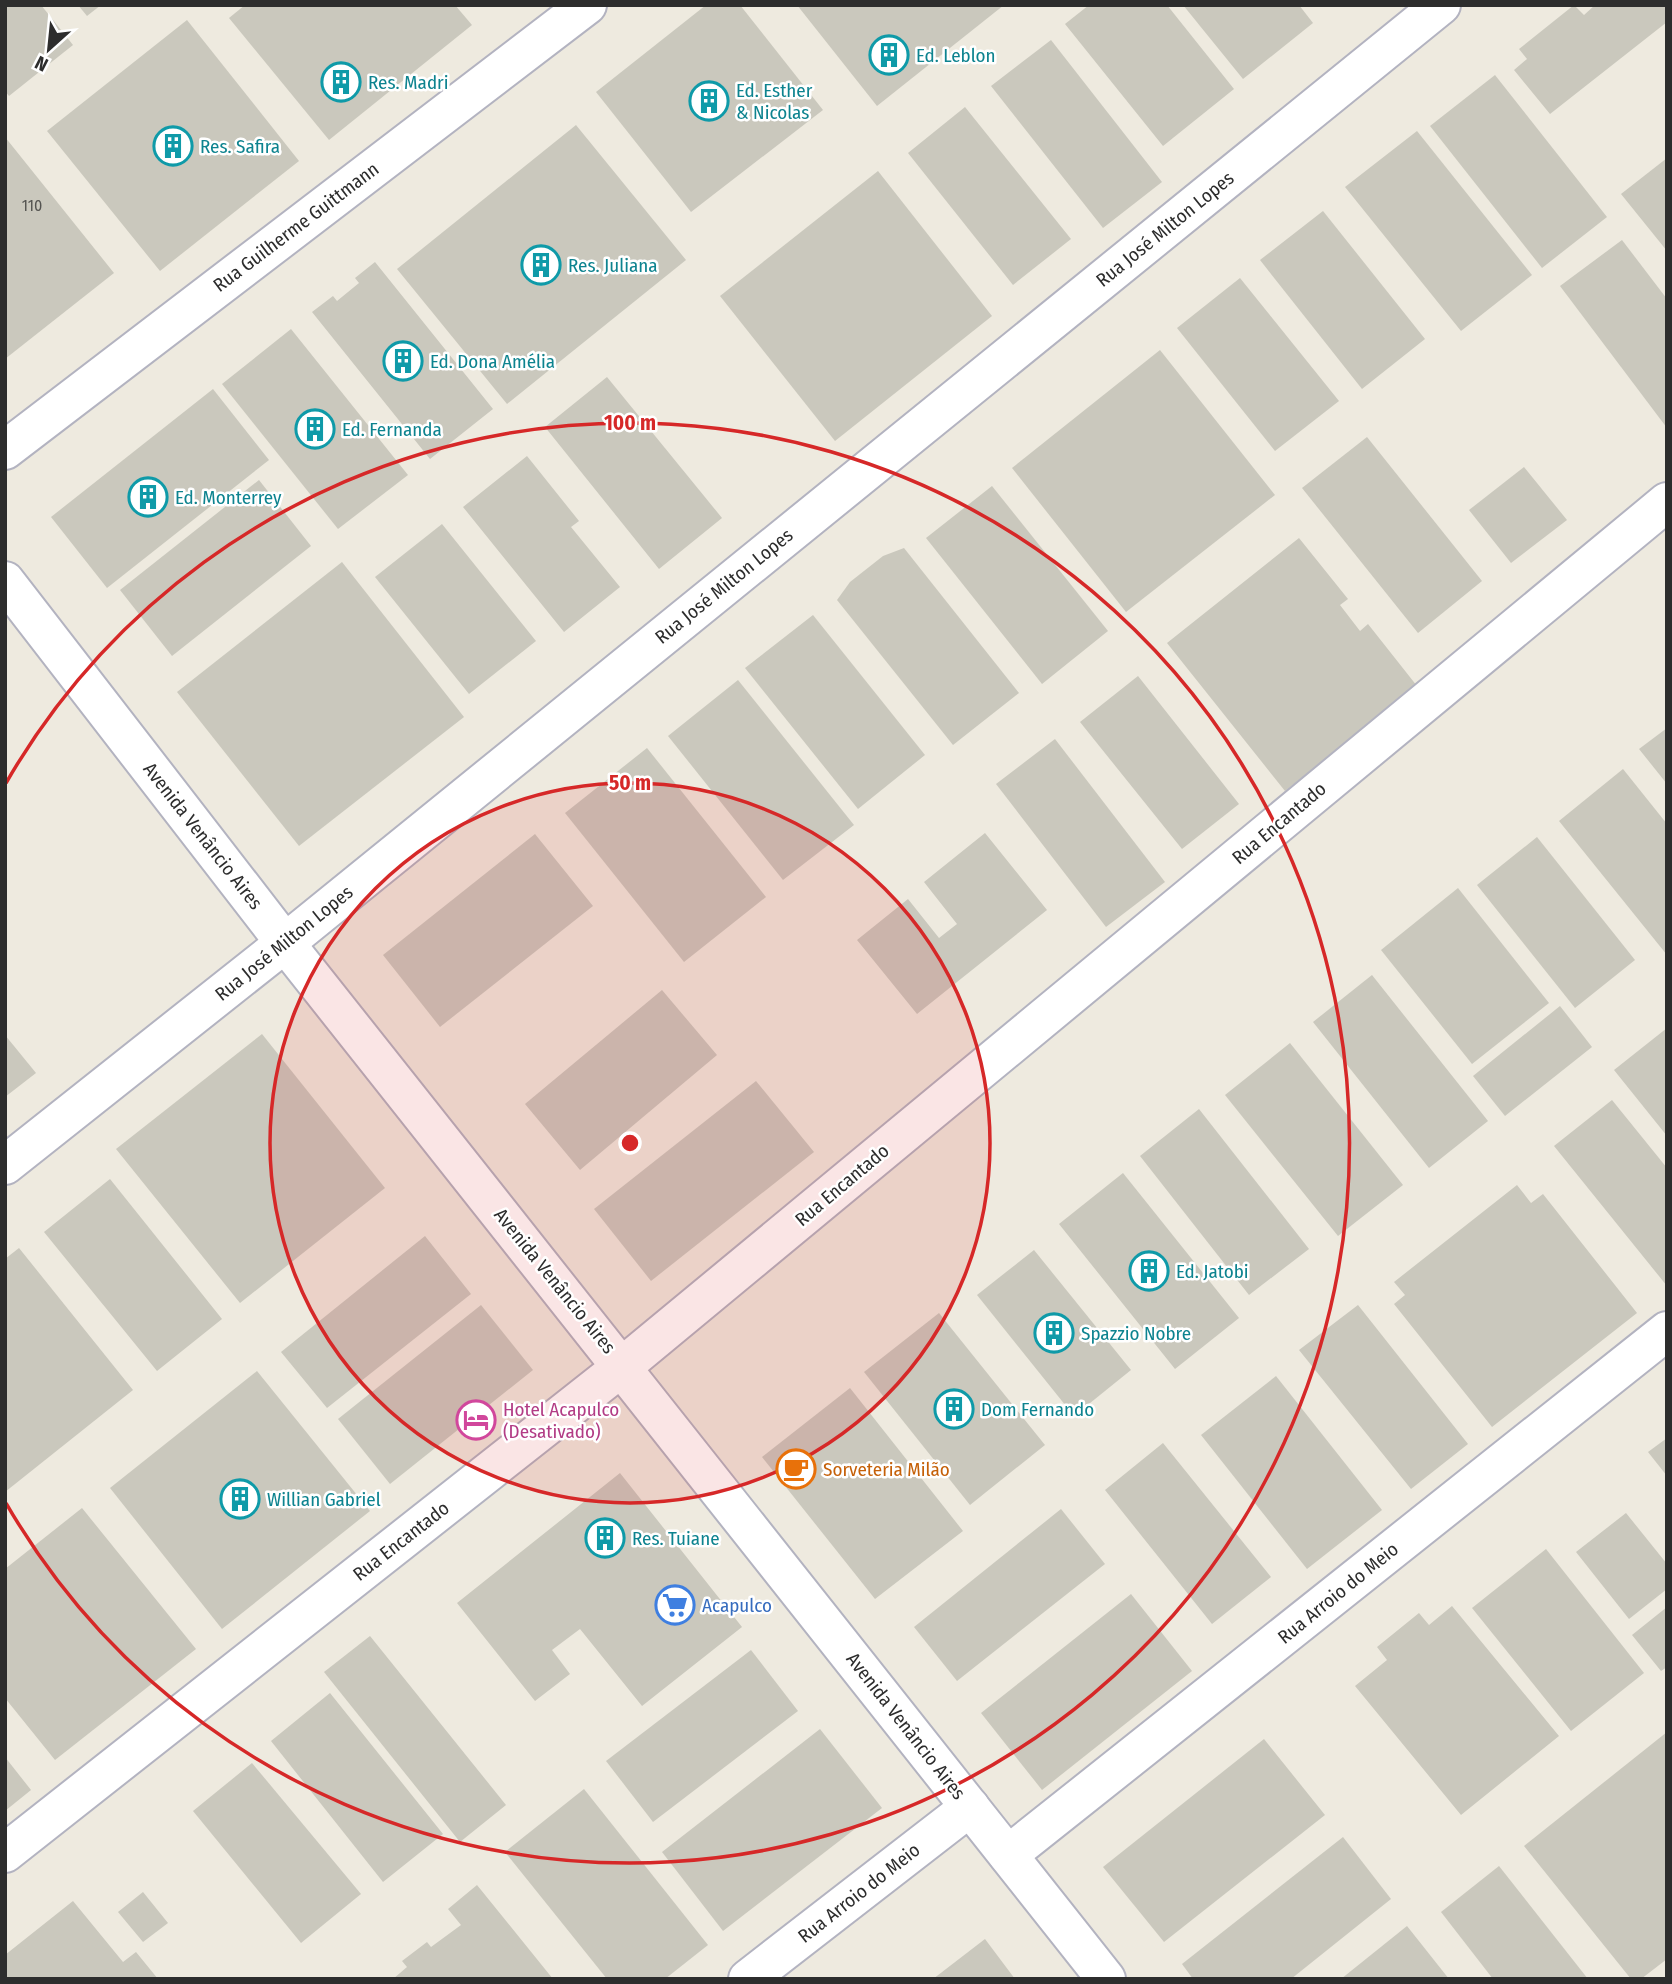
<svg xmlns="http://www.w3.org/2000/svg" width="1672" height="1984" font-family="'Fira Sans Condensed',sans-serif">
<rect width="100%" height="100%" fill="#eeeadf"/>
<g fill="#cac8bd">
<path d="M5,5H41L73,45L9,96L5,91Z"/>
<path d="M78,5H101L87,16Z"/>
<path d="M245,5H455L472,25L329,140L229,18Z"/>
<path d="M706,5H740L823,110L691,212L596,92Z"/>
<path d="M797,5H1004L877,106Z"/>
<path d="M1089,5H1167L1234,89L1163,146L1065,24Z"/>
<path d="M1183,5H1299L1313,23L1243,79Z"/>
<path d="M1574,5L1584,15L1595,5H1667V22L1550,114L1514,70L1527,59L1519,49Z"/>
<path d="M187,20L299,161L160,271L47,131Z"/>
<path d="M1051,40L1162,182L1103,228L991,86Z"/>
<path d="M1495,75L1607,217L1542,268L1430,126Z"/>
<path d="M965,107L1071,239L1013,285L908,153Z"/>
<path d="M576,125L686,260L507,404L397,269Z"/>
<path d="M1417,131L1532,275L1461,331L1345,187Z"/>
<path d="M5,137L114,273L5,359Z"/>
<path d="M1667,158V251L1621,194Z"/>
<path d="M878,171L992,316L835,441L720,296Z"/>
<path d="M1323,211L1425,339L1362,389L1260,260Z"/>
<path d="M1622,240L1667,299V428L1560,286Z"/>
<path d="M375,262L493,409L430,459L312,312L333,296L337,301L359,283L355,278Z"/>
<path d="M1240,278L1339,401L1275,451L1177,328Z"/>
<path d="M291,329L408,475L338,529L222,384Z"/>
<path d="M1160,350L1275,495L1126,612L1012,468Z"/>
<path d="M607,377L722,518L659,569L545,427Z"/>
<path d="M213,389L269,460L107,588L51,517Z"/>
<path d="M1367,437L1482,581L1418,633L1302,488Z"/>
<path d="M527,456L579,521L571,527L620,587L564,632L463,507Z"/>
<path d="M1524,467L1567,520L1511,563L1469,510Z"/>
<path d="M259,480L311,546L172,656L120,590Z"/>
<path d="M992,486L1108,631L1042,684L926,538Z"/>
<path d="M442,524L536,641L469,694L375,577Z"/>
<path d="M1299,538L1348,599L1340,605L1360,631L1368,624L1417,686L1285,791L1167,643Z"/>
<path d="M904,548L1019,693L953,745L837,600L850,582L883,556Z"/>
<path d="M342,562L464,717L299,846L177,692Z"/>
<path d="M813,615L925,755L858,809L745,668Z"/>
<path d="M1138,676L1239,804L1182,849L1080,722Z"/>
<path d="M738,680L854,825L783,880L668,736Z"/>
<path d="M1667,728V784L1639,749Z"/>
<path d="M1055,739L1165,882L1106,927L996,784Z"/>
<path d="M647,748L766,897L684,962L565,813Z"/>
<path d="M1623,769L1667,824V955L1559,821Z"/>
<path d="M985,833L1047,910L917,1014L857,940L908,899L939,938L957,924L924,882Z"/>
<path d="M535,834L593,906L440,1027L383,955Z"/>
<path d="M1537,837L1635,960L1575,1008L1477,885Z"/>
<path d="M1458,888L1549,1003L1472,1064L1381,950Z"/>
<path d="M1372,975L1488,1121L1429,1168L1313,1022Z"/>
<path d="M662,990L717,1055L580,1170L525,1104Z"/>
<path d="M1560,1006L1592,1047L1505,1116L1473,1076Z"/>
<path d="M1667,1028V1136L1614,1070Z"/>
<path d="M262,1034L385,1188L240,1303L116,1149Z"/>
<path d="M5,1035L36,1073L5,1097Z"/>
<path d="M1290,1043L1403,1185L1338,1236L1225,1095Z"/>
<path d="M756,1081L814,1152L651,1281L594,1209Z"/>
<path d="M1612,1100L1667,1168V1286L1554,1146Z"/>
<path d="M1199,1109L1309,1249L1249,1295L1140,1156Z"/>
<path d="M1123,1173L1239,1318L1175,1369L1059,1224Z"/>
<path d="M110,1179L222,1319L157,1371L44,1232Z"/>
<path d="M1517,1185L1531,1203L1543,1194L1637,1313L1492,1427L1394,1304L1405,1295L1394,1282Z"/>
<path d="M425,1236L471,1294L327,1408L281,1352Z"/>
<path d="M19,1248L133,1390L5,1492V1259Z"/>
<path d="M1034,1250L1131,1370L1074,1416L977,1295Z"/>
<path d="M481,1305L533,1370L390,1484L338,1419Z"/>
<path d="M1358,1305L1468,1444L1411,1489L1299,1350Z"/>
<path d="M939,1313L1045,1445L970,1505L864,1372Z"/>
<path d="M257,1371L370,1511L222,1629L110,1488Z"/>
<path d="M1276,1376L1382,1510L1307,1569L1201,1435Z"/>
<path d="M850,1388L963,1531L875,1599L762,1457Z"/>
<path d="M1667,1438V1476L1648,1452Z"/>
<path d="M1163,1443L1271,1577L1212,1624L1105,1490Z"/>
<path d="M620,1473L742,1627L642,1706L580,1629L552,1650L570,1674L535,1701L457,1603Z"/>
<path d="M82,1508L196,1649L55,1760L5,1698V1569Z"/>
<path d="M1061,1509L1105,1564L957,1681L914,1627Z"/>
<path d="M1626,1513L1667,1564V1589L1629,1619L1576,1552Z"/>
<path d="M1546,1549L1644,1673L1571,1731L1472,1608Z"/>
<path d="M1131,1594L1192,1671L1042,1790L981,1713Z"/>
<path d="M1452,1606L1559,1736L1461,1815L1355,1686L1387,1660L1377,1647L1419,1613L1429,1625Z"/>
<path d="M1667,1607V1667L1661,1671L1632,1635Z"/>
<path d="M370,1636L506,1805L460,1842L324,1672Z"/>
<path d="M751,1650L798,1711L653,1822L606,1761Z"/>
<path d="M330,1693L443,1834L383,1882L271,1741Z"/>
<path d="M820,1729L882,1808L723,1931L662,1852Z"/>
<path d="M1667,1732V1959L1641,1979H1631L1524,1846Z"/>
<path d="M1264,1739L1325,1815L1164,1942L1103,1867Z"/>
<path d="M5,1757L31,1790L5,1811Z"/>
<path d="M252,1763L361,1894L301,1943L193,1811Z"/>
<path d="M584,1789L708,1945L665,1979H607L505,1852Z"/>
<path d="M1343,1837L1391,1899L1291,1979H1193L1182,1964Z"/>
<path d="M1499,1866L1588,1979H1493L1441,1912Z"/>
<path d="M477,1885L553,1979H393L407,1967L402,1961L427,1942L431,1947L461,1925L448,1909Z"/>
<path d="M143,1892L168,1923L143,1942L118,1912Z"/>
<path d="M73,1901L123,1962L136,1952L158,1979H5V1955Z"/>
<path d="M1407,1926L1449,1979H1341Z"/>
<path d="M985,1939L1015,1979H933Z"/>
</g>
<g fill="none" stroke-linecap="round" stroke-linejoin="round">
<g stroke="#b3b3c0" stroke-width="42">
<g id="minor">
<path d="M5,450L587,5"/>
<path d="M5,1165L285,943L1441,5"/>
<path d="M5,1853L623,1366L1667,502"/>
<path d="M1008,1855L1667,1331"/>
<path d="M748,1979L970,1807"/>
</g>
</g>
<g stroke="#b3b3c0" stroke-width="42">
<path id="tertiary" d="M5,581L285,943L1106,1979"/>
</g>
<use href="#minor" stroke="#fff" stroke-width="38"/>
<use href="#tertiary" stroke="#fff" stroke-width="38"/>
</g>
<circle cx="630" cy="1143" r="360" fill="#d62828" fill-opacity=".12"/>
<g fill="none" stroke="#d62828" stroke-width="3.5">
<circle cx="630" cy="1143" r="360"/>
<path d="M6 783A720 720 0 1 1 6 1503"/>
</g>
<defs>
<g id="building-ring" transform="scale(2.0125)"><circle r="9.5" fill="#fff" stroke="#0f9aa8" stroke-width="1.5"/><path d="M-4-6H4V6H1V3H-1V6H-4ZM-2.5-4.3h1.7v1.8h-1.7ZM.8-4.3h1.7v1.8H.8ZM-2.5-1h1.7V.8h-1.7ZM.8-1h1.7V.8H.8Z" fill="#0f9aa8"/></g>
<g id="hotel-ring" transform="scale(2.0125)"><circle r="9.5" fill="#fff" stroke="#d1479c" stroke-width="1.5"/><path d="M-6-4.5h1.5V1H6V5H4.5V3h-9V5H-6ZM-4 0a1.8 1.8 0 1 1 3.6 0ZM.5 0V-2.5h3Q6-2.5 6 0Z" fill="#d1479c"/></g>
<g id="cafe-ring" transform="scale(2.0125)"><circle r="9.5" fill="#fff" stroke="#e8710a" stroke-width="1.5"/><path d="M-5.5-4.5H6V0H3Q3 3.5 0 3.5H-2.5Q-5.5 3.5-5.5 0ZM3-3.2v2h1.7v-2ZM-6 4.5H4V6H-6Z" fill="#e8710a"/></g>
<g id="supermarket-ring" transform="scale(2.0125)"><circle r="9.5" fill="#fff" stroke="#3f7fe0" stroke-width="1.5"/><path d="M-6-5.5h2.5l.6 2H6L4.5 2H-2.5L-4.4-4H-6ZM-1.5 3.2a1.3 1.3 0 1 0 .1 0ZM3 3.2a1.3 1.3 0 1 0 .1 0Z" fill="#3f7fe0"/></g>
</defs>
<g fill-rule="evenodd">
<use href="#building-ring" x="889" y="55"/>
<use href="#building-ring" x="341" y="82"/>
<use href="#building-ring" x="709" y="101"/>
<use href="#building-ring" x="173" y="146"/>
<use href="#building-ring" x="541" y="265"/>
<use href="#building-ring" x="403" y="361"/>
<use href="#building-ring" x="315" y="429"/>
<use href="#building-ring" x="148" y="497"/>
<use href="#building-ring" x="1149" y="1271"/>
<use href="#building-ring" x="1054" y="1333"/>
<use href="#building-ring" x="954" y="1409"/>
<use href="#hotel-ring" x="476" y="1420"/>
<use href="#cafe-ring" x="796" y="1469"/>
<use href="#building-ring" x="240" y="1499"/>
<use href="#building-ring" x="605" y="1538"/>
<use href="#supermarket-ring" x="675" y="1605"/>
</g>
<g text-anchor="middle" dominant-baseline="central" stroke-width="5" stroke-linejoin="round" paint-order="stroke">
<g font-size="16" fill="#545451">
<text x="32" y="205">110</text>
</g>
<g font-size="19" fill="#0d838f" stroke="#fff" text-anchor="start">
<text x="916" y="55">Ed. Leblon</text>
<text x="368" y="82">Res. Madri</text>
<text x="736" y="90">Ed. Esther<tspan x="736" dy="22">&amp; Nicolas</tspan></text>
<text x="200" y="146">Res. Safira</text>
<text x="568" y="265">Res. Juliana</text>
<text x="430" y="361">Ed. Dona Amélia</text>
<text x="342" y="429">Ed. Fernanda</text>
<text x="175" y="497">Ed. Monterrey</text>
<text x="1176" y="1271">Ed. Jatobi</text>
<text x="1081" y="1333">Spazzio Nobre</text>
<text x="981" y="1409">Dom Fernando</text>
<text x="267" y="1499">Willian Gabriel</text>
<text x="632" y="1538">Res. Tuiane</text>
</g>
<g font-size="19" fill="#2d2d2d" stroke="#fff">
<text transform="translate(296 227) rotate(-37)">Rua Guilherme Guittmann</text>
<text transform="translate(1165 229) rotate(-39)">Rua José Milton Lopes</text>
<text transform="translate(724 586) rotate(-39)">Rua José Milton Lopes</text>
<text transform="translate(1279 823) rotate(-40)">Rua Encantado</text>
<text transform="translate(203 836) rotate(52)">Avenida Venâncio Aires</text>
<text transform="translate(284 943) rotate(-39)">Rua José Milton Lopes</text>
<text transform="translate(842 1185) rotate(-40)">Rua Encantado</text>
<text transform="translate(555 1281) rotate(51)">Avenida Venâncio Aires</text>
<text transform="translate(401 1541) rotate(-38)">Rua Encantado</text>
<text transform="translate(1338 1593) rotate(-39)">Rua Arroio do Meio</text>
<text transform="translate(906 1726) rotate(52)">Avenida Venâncio Aires</text>
<text transform="translate(859 1893) rotate(-38)">Rua Arroio do Meio</text>
</g>
<g font-size="19" fill="#b23c85" stroke="#fff" text-anchor="start">
<text x="503" y="1409">Hotel Acapulco<tspan x="503" dy="22">(Desativado)</tspan></text>
</g>
<g font-size="19" fill="#c56008" stroke="#fff" text-anchor="start">
<text x="823" y="1469">Sorveteria Milão</text>
</g>
<g font-size="19" fill="#366cbe" stroke="#fff" text-anchor="start">
<text x="702" y="1605">Acapulco</text>
</g>
</g>
<circle cx="630" cy="1143" r="10" fill="#d62828" stroke="#fff" stroke-width="3.5"/>
<g font-size="21" text-anchor="middle" font-weight="bold" fill="#d62828" stroke="#fff" stroke-width="5" stroke-linejoin="round" paint-order="stroke">
<text x="630" y="430">100 m</text>
<text x="630" y="790">50 m</text>
</g>
<rect width="1672" height="1984" fill="none" stroke="#2d2d2d" stroke-width="14"/>
<g transform="translate(49 49) rotate(207)" stroke="#ffffff" stroke-width="5" paint-order="stroke">
<path d="M0-5L12 26L0 18L-12 26Z" fill="#2d2d2d"/>
<text y="-10" font-size="19" font-weight="bold" text-anchor="middle" fill="#2d2d2d">N</text>
</g>
</svg>
